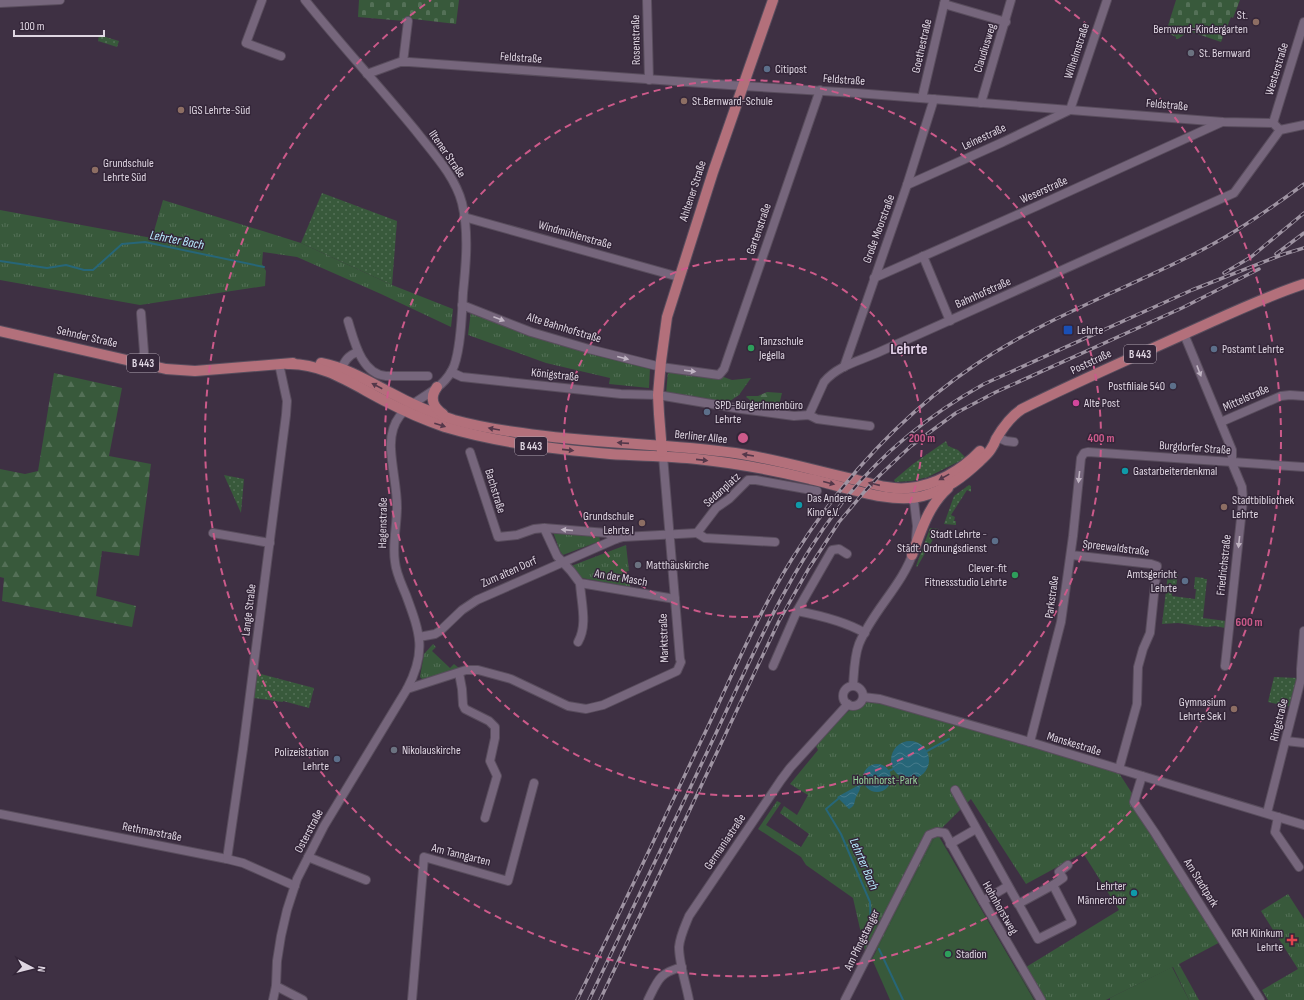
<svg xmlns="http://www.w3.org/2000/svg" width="1304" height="1000" font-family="'Sofia Sans Condensed',sans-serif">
<defs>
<pattern id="grass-dots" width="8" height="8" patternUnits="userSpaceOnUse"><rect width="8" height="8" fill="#38593b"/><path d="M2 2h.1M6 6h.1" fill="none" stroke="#547057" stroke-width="1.8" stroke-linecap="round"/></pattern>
<pattern id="forest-firs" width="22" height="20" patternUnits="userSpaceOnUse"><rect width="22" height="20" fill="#38593b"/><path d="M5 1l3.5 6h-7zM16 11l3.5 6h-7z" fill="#547057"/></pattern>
<pattern id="cemetery-stones" width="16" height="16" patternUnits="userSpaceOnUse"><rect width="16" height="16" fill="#38593b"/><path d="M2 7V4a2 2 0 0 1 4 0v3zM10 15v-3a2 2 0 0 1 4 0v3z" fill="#547057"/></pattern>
<pattern id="park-tufts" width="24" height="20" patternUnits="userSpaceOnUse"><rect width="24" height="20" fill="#38593b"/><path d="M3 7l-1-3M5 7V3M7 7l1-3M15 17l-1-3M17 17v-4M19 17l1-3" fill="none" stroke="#547057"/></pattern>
<pattern id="water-waves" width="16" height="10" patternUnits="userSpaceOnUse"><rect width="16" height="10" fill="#276678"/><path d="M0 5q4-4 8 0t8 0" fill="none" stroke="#467b8b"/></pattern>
</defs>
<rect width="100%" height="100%" fill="#3e3043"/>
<g fill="url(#grass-dots)">
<path d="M99,35L119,41L117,47L98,41Z"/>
<path d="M322,193L397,221L392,285L301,243Z"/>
<path d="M946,441L948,446L958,450L966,458L928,477L912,481L895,482L894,480L913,464Z"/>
<path d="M224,475L244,479L241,513Z"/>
<path d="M969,485L971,486V492L967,490L951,515L955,517L954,521H956V525L944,524L954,496Z"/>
<path d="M930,528L939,529L917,567L916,566Z"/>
<path d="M1168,574L1178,575L1176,586H1173L1172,596L1195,599L1196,589H1194L1195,577L1204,578V579H1207L1203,618L1226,621L1225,628L1215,626L1207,627L1178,623L1162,624Z"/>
<path d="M257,673L314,688L309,708L283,701V702L254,698Z"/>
<path d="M1274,677L1298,678L1291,707L1268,702Z"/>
</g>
<g fill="url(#forest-firs)">
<path d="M54,373L122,388L109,456L151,464L139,556L102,551L96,596L136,606L132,627L2,601L4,578L0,577V469L25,474L38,471Z"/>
<path d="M767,392L782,393L778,409L751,406L750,400L746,397L747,396H758Z"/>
</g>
<g fill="url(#cemetery-stones)">
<path d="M359,0H459L456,24L405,18L404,21L358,17Z"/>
<path d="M1176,0H1240L1233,18L1231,17L1221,42L1189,31L1178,39H1176V37L1166,32Z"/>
</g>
<g fill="url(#park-tufts)">
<path d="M163,200L301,243L392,285L453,309L451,327L381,294L297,257L263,252L262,264L266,271L265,286L140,305L0,280V210L152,238Z"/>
<path d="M471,311L650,368L649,388L609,384L610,378L546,363L468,335Z"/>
<path d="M668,371L721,376L732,380L751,378L739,395L727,403L666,394Z"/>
<path d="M553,532L599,535L600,541L563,555L560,551Z"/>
<path d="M626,545L629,571H627L628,582H630V587L582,578L571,566Z"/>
<path d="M433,644L436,647L432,651L450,668L454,664L460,669L423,680L420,677L424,654Z"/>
<path d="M867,699L1117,770L1226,939L1179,964L1199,1000H1189L1173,967L1106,1000H1035L1018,972L1119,910L1083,853L1026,884L971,799L937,833L877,950L865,951L853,898L806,865L801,857L758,829L777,801L781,803L766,825L801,847L809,834L780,813L784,806L797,815L808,795L790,784L818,750L816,746L836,722L851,709L860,708Z"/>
<path d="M1288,894L1304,919V1000H1268L1262,990L1298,969L1261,911Z"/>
</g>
<g fill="#38593b">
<path d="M937,833L1034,1000H890L872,959Z"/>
<path d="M1172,967L1189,1000H1110V998Z"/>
</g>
<g fill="url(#water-waves)">
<circle cx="910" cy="760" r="19"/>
<circle cx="877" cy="778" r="14"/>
<path d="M859,785L860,788C860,791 857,794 856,797C854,803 855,806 849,809L837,797Z"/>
</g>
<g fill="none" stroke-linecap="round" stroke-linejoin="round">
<g stroke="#276678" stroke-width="2">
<path d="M0,261L47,268L66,265L84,270H93L122,244L145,242L264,267"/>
<path d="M927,751L949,739"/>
<path d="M889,771L893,769"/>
<path d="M860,786L864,783"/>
<path d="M838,799L826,809L841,834L870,902L871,929"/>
<path d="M879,949L903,1000"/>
</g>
<g stroke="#594d5d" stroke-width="10">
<g id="minor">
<path d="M262,0L246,43L281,56"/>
<path d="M647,0L649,80"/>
<path d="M0,3L60,0"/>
<path d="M944,4L1006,22"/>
<path d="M403,62L408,21"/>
<path d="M367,74L400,62H409L743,86L856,93L1223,122L1273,123L1280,130"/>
<path d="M922,98L945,0"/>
<path d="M981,103L1011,0"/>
<path d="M1070,110L1107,0"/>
<path d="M1273,123L1304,22"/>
<path d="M907,185L1003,142L1070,110"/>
<path d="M464,217L679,277"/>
<path d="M923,256L950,321"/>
<path d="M874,278L1037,206L1222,122"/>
<path d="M462,305L531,332L589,349L661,367L719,375L724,369L820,90"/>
<path d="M141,313L144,352L142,363"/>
<path d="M348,321C354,340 361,374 386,376H428"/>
<path d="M1184,334L1232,450V463L1242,487L1243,500L1225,666"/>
<path d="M844,367L907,185L934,99"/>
<path d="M451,372L462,377L621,394L658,395L741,409L794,416L809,415L817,419L870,426"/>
<path d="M339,373C344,363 347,355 358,352"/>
<path d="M809,415L824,382C837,366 859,361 877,353L1234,193L1280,130L1304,125"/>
<path d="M1221,422L1281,396L1290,395L1304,396"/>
<path d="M997,437L1006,441L1014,442"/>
<path d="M470,452L498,537L517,535L534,529L544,528L607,533L616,539"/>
<path d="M913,493L917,526L916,539"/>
<path d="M544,528L557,556L571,571L580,583L675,599"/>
<path d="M213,533L270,543"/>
<path d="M775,542L705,538L697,533L716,508L729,499L748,480H756L817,491"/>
<path d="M1071,555L1151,564L1157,566L1150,633L1143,649L1138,667L1137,704L1119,769"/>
<path d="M797,611C818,615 846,622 865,633"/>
<path d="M419,637L435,634L440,631L462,610L477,600L616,539L623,537L697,533"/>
<path d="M578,642C588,625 581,602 580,583"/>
<path d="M773,666L797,611L832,550L839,549L847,554"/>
<path d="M459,673L462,689L463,705L465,709L489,721L495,727V738L490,761L497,776L485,818"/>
<path d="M853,686C854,673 854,657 859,644C873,610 903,585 914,550"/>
<circle cx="853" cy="696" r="10"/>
<path d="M407,689L466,670H478L511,679L568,706L586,709L603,705L677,671L681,662L680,659L663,456"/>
<path d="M863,697L880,699L1030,742L1304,825"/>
<path d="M1286,741L1304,743"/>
<path d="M1030,742L1061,622L1073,536L1081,458L1084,453L1088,452L1304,467"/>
<path d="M1142,776L1134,802L1155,833L1260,1000"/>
<path d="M955,790L1038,939L1072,922L1053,885L1018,904"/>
<path d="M1267,813L1301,679V669L1304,631"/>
<path d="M0,814L227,859L243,863L295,886"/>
<path d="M1278,817L1275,832L1299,867"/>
<path d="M950,844L976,829"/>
<path d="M308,857L366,880"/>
<path d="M227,859L243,749L286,415L287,401L279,364"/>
<path d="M1053,885L1063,878L1059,872L1068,865"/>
<path d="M983,901L1008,886"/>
<path d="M276,986L303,1000"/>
<path d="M273,1000L276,986L277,961L281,936L287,910L297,879L324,826L407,689C427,651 420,633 406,595C402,585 396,573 395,562C392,544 397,526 397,507C397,488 392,469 391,449C388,397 439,403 454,366C461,347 462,314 463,293C466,264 469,232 462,203C455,176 433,153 416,131C380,87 341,45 305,0"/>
<path d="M412,1000L424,857L508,881L534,783"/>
<path d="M648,1000C658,980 659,973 682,967"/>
<path d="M689,1000C686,984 679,963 679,947C680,936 685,926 689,916L781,780L790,768L848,704"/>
<path d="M845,1000L929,835L937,832L945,833L983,901L1041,1000"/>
</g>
</g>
<g stroke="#594d5d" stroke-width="12">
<g id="major">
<path d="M0,331L166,369L195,371L293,363"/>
<path d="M321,363C347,368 368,381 391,393C411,404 432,413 454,420C476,426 499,430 522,433C593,444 665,443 735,453C776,459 816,471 857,480C873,484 891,490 908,488C935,486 962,470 980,451"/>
<path d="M288,364C324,363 355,386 387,402C406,412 425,420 445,427C499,443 554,449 610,454C639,456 668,456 697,459C735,463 773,470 810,479C843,486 891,505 923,496C946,490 963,477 980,461C984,457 988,454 991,449C993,446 995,442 996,439C1003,427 1011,416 1022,409C1074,383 1127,360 1180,336C1221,318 1261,298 1304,284"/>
<path d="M437,387C429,398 433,407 443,414"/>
<path d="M662,452L659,414L658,395L661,361L667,317L713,172L773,0"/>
<path d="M912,555C921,531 928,506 948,488"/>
</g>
</g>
<use href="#minor" stroke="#76667c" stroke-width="8"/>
<use href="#major" stroke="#b3707b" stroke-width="10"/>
<g stroke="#9f94a3" stroke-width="3.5">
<g id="rail">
<path d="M1276,254L1304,233"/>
<path d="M1224,273L1251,257L1304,213"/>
<path d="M577,1000C620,913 661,825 703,737C731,678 757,615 792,559C839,483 901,415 975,365C1043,319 1121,291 1194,254C1233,235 1269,210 1304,184"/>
<path d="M589,1000C629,916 670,831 710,746C750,661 787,572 846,498C884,451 932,413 984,384L1192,290L1284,254L1304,248"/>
<path d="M600,1000L779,621L809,568L839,522L865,491L880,475L911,446L934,429L956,413L996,392L1182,308L1259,269"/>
</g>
</g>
<use href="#rail" stroke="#342639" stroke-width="2" stroke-dasharray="6" stroke-linecap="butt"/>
</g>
<defs><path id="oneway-solid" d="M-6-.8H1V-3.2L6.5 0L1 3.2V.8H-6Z"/></defs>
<g fill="#c0b4c3">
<use href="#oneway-solid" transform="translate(499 319) rotate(21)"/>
<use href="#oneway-solid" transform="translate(623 358) rotate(14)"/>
<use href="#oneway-solid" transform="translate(690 371) rotate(7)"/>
<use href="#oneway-solid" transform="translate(1199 371) rotate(69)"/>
<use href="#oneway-solid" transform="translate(1079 477) rotate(96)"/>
<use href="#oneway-solid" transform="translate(567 530) rotate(-175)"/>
<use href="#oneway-solid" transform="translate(1239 542) rotate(96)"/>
</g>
<g fill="#54384a">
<use href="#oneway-solid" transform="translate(377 386) rotate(-152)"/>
<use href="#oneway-solid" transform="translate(440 425) rotate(18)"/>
<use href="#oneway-solid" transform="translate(494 429) rotate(-170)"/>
<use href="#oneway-solid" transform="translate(623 443) rotate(-176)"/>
<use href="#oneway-solid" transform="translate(568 450) rotate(6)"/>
<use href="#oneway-solid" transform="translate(748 455) rotate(-171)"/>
<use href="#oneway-solid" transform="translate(702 460) rotate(6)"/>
<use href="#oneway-solid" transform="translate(944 477) rotate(151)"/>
<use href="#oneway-solid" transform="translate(829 483) rotate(14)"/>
<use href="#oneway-solid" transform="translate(874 484) rotate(-167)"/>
</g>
<g fill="none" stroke="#cc5a8a" stroke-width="2" stroke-dasharray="7 5">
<circle cx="743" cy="438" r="179"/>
<circle cx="743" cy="438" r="358"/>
<path d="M1055 0A538 538 0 1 1 431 0"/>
</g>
<g fill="#8d6e63" stroke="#342639" stroke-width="1.5">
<circle cx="1256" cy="22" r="4"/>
<circle cx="684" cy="101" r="4"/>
<circle cx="181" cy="110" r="4"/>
<circle cx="95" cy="170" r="4"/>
<circle cx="1224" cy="507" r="4"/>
<circle cx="642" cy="523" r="4"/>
<circle cx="1234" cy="709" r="4"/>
</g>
<g fill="#6b7280" stroke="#342639" stroke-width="1.5">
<circle cx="1191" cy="53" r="4"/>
<circle cx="638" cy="565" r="4"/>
<circle cx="394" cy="750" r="4"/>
</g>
<g fill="#5c6f8a" stroke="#342639" stroke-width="1.5">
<circle cx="767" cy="69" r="4"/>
<circle cx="1214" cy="349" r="4"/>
<circle cx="1173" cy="386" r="4"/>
<circle cx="707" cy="412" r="4"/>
<circle cx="995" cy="541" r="4"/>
<circle cx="1185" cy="581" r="4"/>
<circle cx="337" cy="759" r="4"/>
</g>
<rect fill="#1a4fb4" stroke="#342639" stroke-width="1.5" x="1063" y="325" width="10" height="10" rx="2"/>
<g fill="#2e9e5b" stroke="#342639" stroke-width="1.5">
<circle cx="751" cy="348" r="4"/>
<circle cx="1015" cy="575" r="4"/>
<circle cx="948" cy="954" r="4"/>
</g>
<circle fill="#d1479c" stroke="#342639" stroke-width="1.5" cx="1076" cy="403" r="4"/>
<g fill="#0f9aa8" stroke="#342639" stroke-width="1.5">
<circle cx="1125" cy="471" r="4"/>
<circle cx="799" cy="505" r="4"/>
<circle cx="1134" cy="893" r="4"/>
</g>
<path fill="#e0444e" stroke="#342639" stroke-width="1.5" d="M1290 934h4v4h4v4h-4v4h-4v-4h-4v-4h4z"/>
<g text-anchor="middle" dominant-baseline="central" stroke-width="3" stroke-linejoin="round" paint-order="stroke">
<g fill="#342639" stroke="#aca1af" stroke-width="1">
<rect x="1124" y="345" width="32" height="18" rx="3"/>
<rect x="127" y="354" width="32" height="18" rx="3"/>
<rect x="515" y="437" width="32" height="18" rx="3"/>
</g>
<g font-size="11" font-weight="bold" fill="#dfd6e2">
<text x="1140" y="354">B 443</text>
<text x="143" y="363">B 443</text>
<text x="531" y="446">B 443</text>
</g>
<g font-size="12" fill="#dfd6e2" stroke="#342639" text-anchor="start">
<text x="1248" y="15" text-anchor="end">St.<tspan x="1248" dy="14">Bernward-Kindergarten</tspan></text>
<text x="1199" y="53">St. Bernward</text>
<text x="775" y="69">Citipost</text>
<text x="692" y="101">St.Bernward-Schule</text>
<text x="189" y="110">IGS Lehrte-Süd</text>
<text x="103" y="163">Grundschule<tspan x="103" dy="14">Lehrte Süd</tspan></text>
<text x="1077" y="330">Lehrte</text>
<text x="759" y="341">Tanzschule<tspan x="759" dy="14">Jegella</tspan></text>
<text x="1222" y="349">Postamt Lehrte</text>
<text x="1165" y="386" text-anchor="end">Postfiliale 540</text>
<text x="1084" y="403">Alte Post</text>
<text x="715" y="405">SPD-BürgerInnenbüro<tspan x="715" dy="14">Lehrte</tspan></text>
<text x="1133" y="471">Gastarbeiterdenkmal</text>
<text x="807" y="498">Das Andere<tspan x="807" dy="14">Kino e.V.</tspan></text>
<text x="1232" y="500">Stadtbibliothek<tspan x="1232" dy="14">Lehrte</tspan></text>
<text x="634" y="516" text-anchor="end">Grundschule<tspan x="634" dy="14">Lehrte I</tspan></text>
<text x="987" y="534" text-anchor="end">Stadt Lehrte -<tspan x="987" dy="14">Städt. Ordnungsdienst</tspan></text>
<text x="646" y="565">Matthäuskirche</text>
<text x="1007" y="568" text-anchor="end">Clever-fit<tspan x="1007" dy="14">Fitnessstudio Lehrte</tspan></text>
<text x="1177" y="574" text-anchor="end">Amtsgericht<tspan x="1177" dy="14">Lehrte</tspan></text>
<text x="1226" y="702" text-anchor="end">Gymnasium<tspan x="1226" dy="14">Lehrte Sek I</tspan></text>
<text x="402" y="750">Nikolauskirche</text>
<text x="329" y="752" text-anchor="end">Polizeistation<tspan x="329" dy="14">Lehrte</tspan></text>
<text x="1126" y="886" text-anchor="end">Lehrter<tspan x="1126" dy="14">Männerchor</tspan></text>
<text x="1283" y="933" text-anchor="end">KRH Klinkum<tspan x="1283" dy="14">Lehrte</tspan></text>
<text x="956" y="954">Stadion</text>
</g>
<g font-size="12" fill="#dfd6e2" stroke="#342639">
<text transform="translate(636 40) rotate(-91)">Rosenstraße</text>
<text transform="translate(922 46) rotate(-77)">Goethestraße</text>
<text transform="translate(985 48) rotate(-73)">Claudiusweg</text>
<text transform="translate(1077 51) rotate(-72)">Wilhelmstraße</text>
<text transform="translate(521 58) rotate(4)">Feldstraße</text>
<text transform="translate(1277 69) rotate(-73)">Westerstraße</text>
<text transform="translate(844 80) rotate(4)">Feldstraße</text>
<text transform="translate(1167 105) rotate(5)">Feldstraße</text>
<text transform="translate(984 137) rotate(-25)">Leinestraße</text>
<text transform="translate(447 154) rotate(55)">Iltener Straße</text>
<text transform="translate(1044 190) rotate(-24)">Weserstraße</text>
<text transform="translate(693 191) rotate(-72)">Ahltener Straße</text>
<text transform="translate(759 229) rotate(-71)">Gartenstraße</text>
<text transform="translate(879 229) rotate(-70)">Große Moorstraße</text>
<text transform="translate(575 235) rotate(16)">Windmühlenstraße</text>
<text transform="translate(983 293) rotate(-24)">Bahnhofstraße</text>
<text transform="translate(564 328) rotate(17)">Alte Bahnhofstraße</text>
<text transform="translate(87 337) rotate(13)">Sehnder Straße</text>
<text transform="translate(1091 362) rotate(-25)">Poststraße</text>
<text transform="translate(555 375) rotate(6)">Königstraße</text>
<text transform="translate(1246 398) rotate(-24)">Mittelstraße</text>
<text transform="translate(701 437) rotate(6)">Berliner Allee</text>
<text transform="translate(1195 448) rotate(4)">Burgdorfer Straße</text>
<text transform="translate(722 490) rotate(-42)">Sedanplatz</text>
<text transform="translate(495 491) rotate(73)">Bachstraße</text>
<text transform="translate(383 523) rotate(-89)">Hagenstraße</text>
<text transform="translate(1116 548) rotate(7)">Spreewaldstraße</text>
<text transform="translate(1224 565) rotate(-84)">Friedrichstraße</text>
<text transform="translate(509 572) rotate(-24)">Zum alten Dorf</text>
<text transform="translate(621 578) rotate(10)">An der Masch</text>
<text transform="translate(1052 597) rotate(-82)">Parkstraße</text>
<text transform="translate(249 610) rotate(-83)">Lange Straße</text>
<text transform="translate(664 638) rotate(-92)">Marktstraße</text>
<text transform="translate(1279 720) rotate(-76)">Ringstraße</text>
<text transform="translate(1074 744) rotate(17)">Manskestraße</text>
<text transform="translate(309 831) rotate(-62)">Osterstraße</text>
<text transform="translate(152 832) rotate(11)">Rethmarstraße</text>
<text transform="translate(725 842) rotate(-56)">Germaniastraße</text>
<text transform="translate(461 855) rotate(14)">Am Tanngarten</text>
<text transform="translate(1201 883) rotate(58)">Am Stadtpark</text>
<text transform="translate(1000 908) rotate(60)">Hohnhorstweg</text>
<text transform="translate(862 940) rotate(-64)">Am Pfingstanger</text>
</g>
<g font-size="12" fill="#96d29a" stroke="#342639">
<text x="885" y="780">Hohnhorst-Park</text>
</g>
<g font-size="13" font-style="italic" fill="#b8edff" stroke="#342639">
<text transform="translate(177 240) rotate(11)">Lehrter Bach</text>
<text transform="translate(864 864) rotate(67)">Lehrter Bach</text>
</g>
<g font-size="16" font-weight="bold" fill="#e1cfe7" stroke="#342639">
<text x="909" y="349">Lehrte</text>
</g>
</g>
<circle cx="743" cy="438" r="6" fill="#cc5a8a" stroke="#342639" stroke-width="2"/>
<g font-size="12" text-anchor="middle" font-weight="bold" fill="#cc5a8a" stroke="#342639" stroke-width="3" stroke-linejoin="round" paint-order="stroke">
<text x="922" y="442">200 m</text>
<text x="1101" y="442">400 m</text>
<text x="1249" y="626">600 m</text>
</g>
<g transform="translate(32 968) rotate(97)" stroke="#342639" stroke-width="3" paint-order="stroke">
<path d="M0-3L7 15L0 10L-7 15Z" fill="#dfd6e2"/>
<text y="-6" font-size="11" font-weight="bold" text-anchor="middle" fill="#dfd6e2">N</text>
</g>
<path d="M14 30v6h90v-6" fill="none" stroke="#dfd6e2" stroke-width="2"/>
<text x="20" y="30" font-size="12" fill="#dfd6e2" stroke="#342639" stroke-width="3" paint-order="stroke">100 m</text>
</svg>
